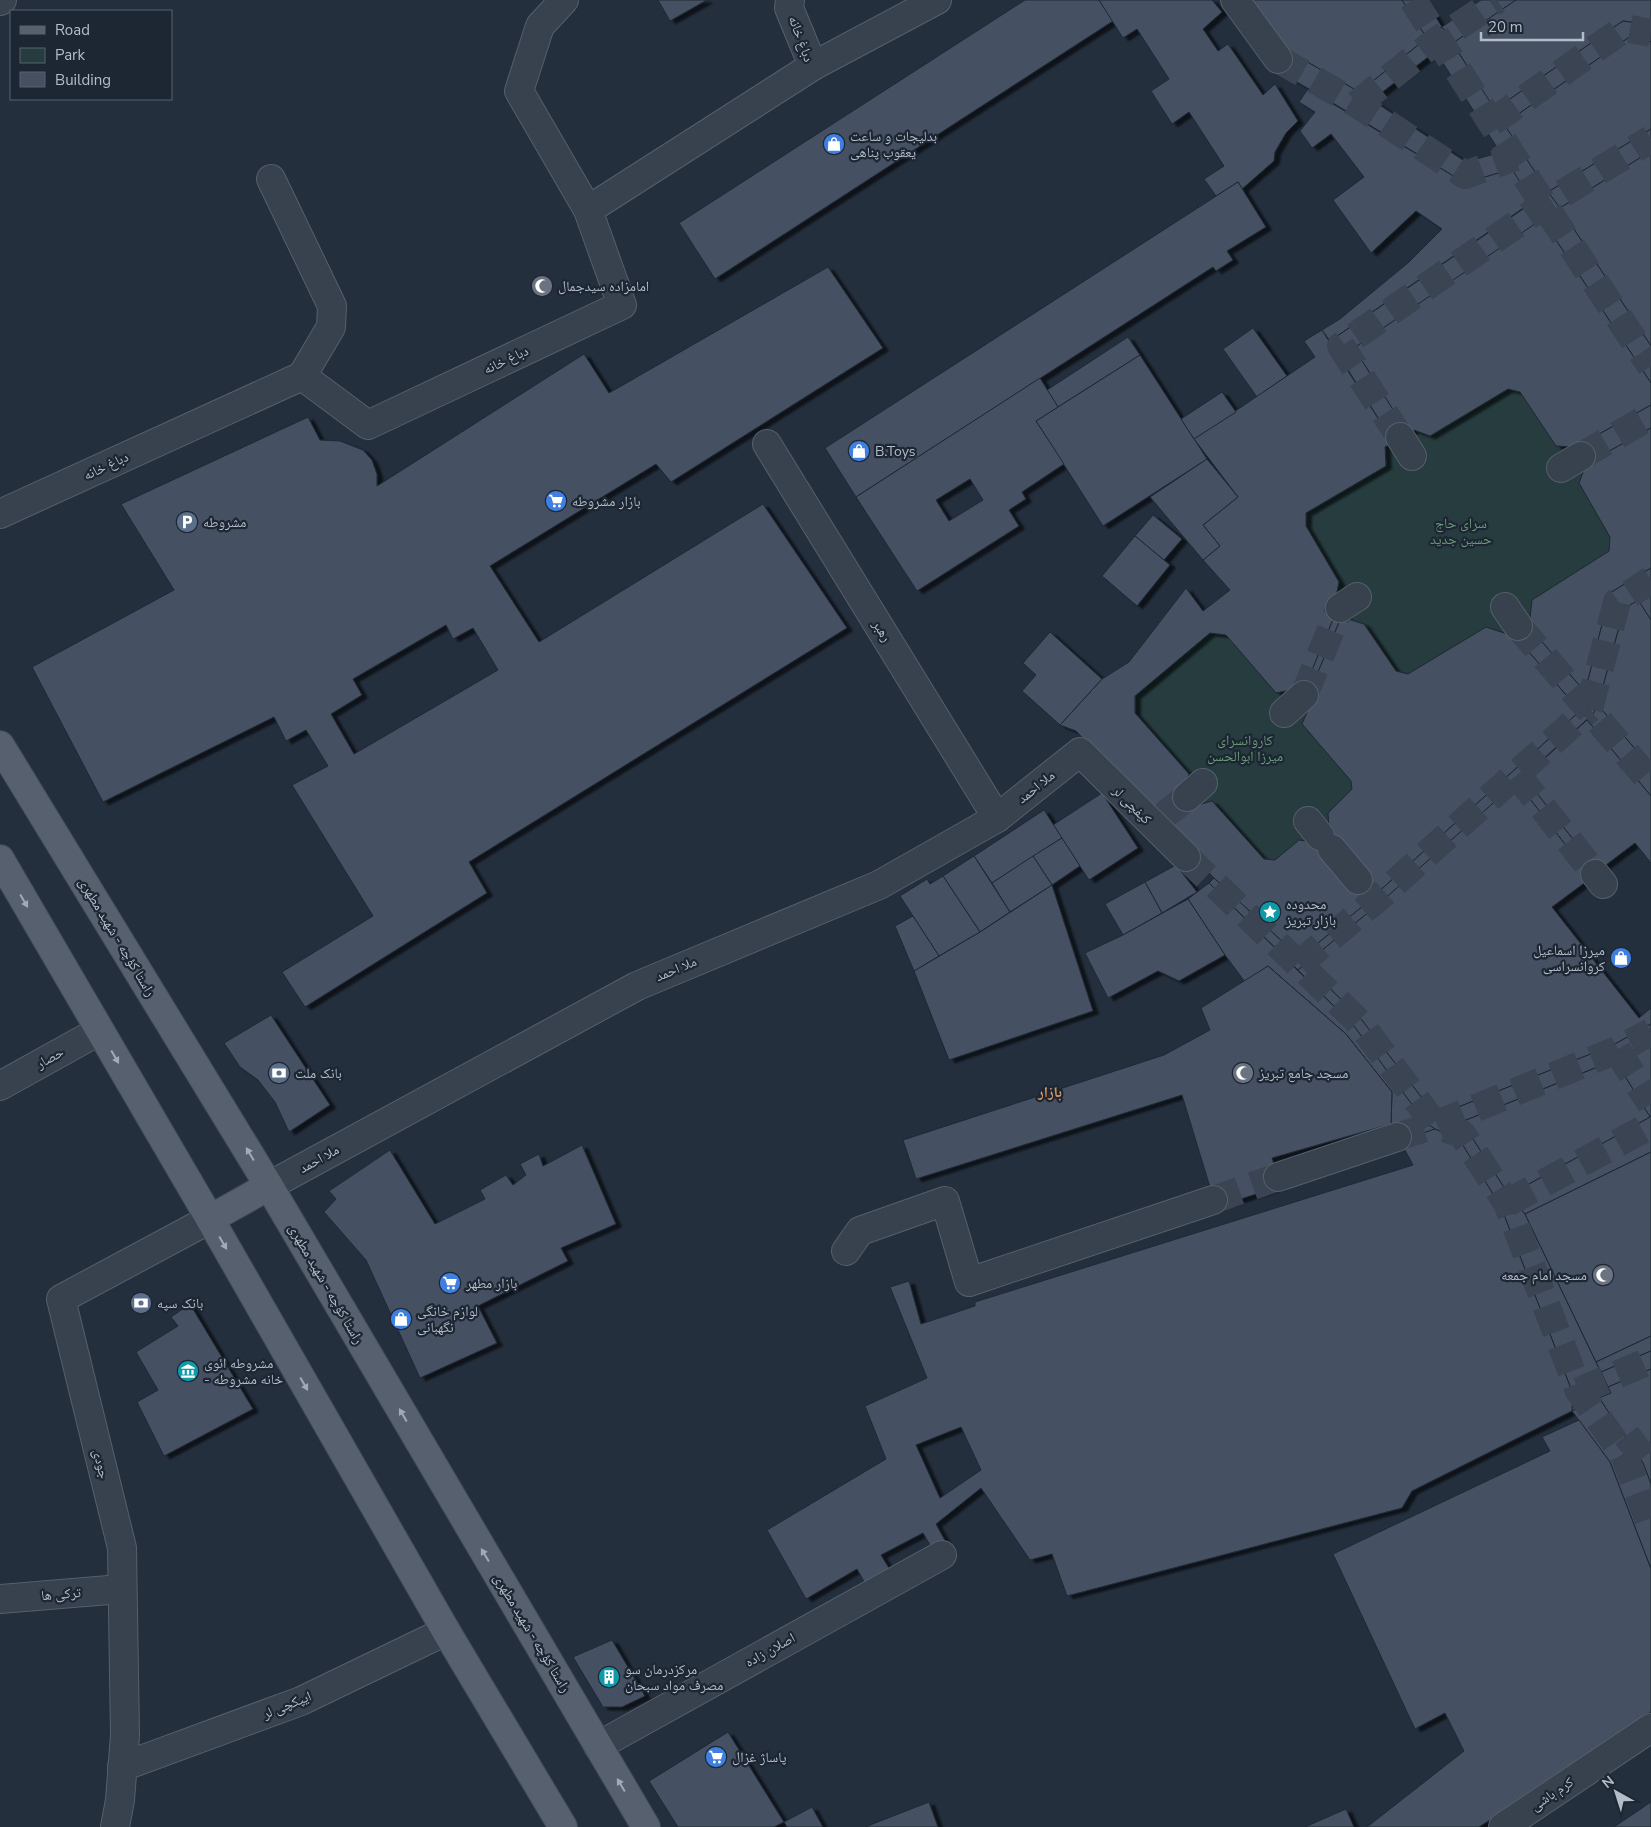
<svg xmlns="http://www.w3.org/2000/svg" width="1651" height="1827" font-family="'Nunito Sans','Noto Naskh Arabic',sans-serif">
<defs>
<filter id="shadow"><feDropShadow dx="5.5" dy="3" stdDeviation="1" flood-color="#0009"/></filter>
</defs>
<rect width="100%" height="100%" fill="#242f3e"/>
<g fill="#263c3f">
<path d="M1508,389L1520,392L1556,446L1576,447L1586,464L1579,483L1610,537L1609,551L1530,618L1507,634L1486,627L1408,674L1396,671L1364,624L1348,619L1335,601L1339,582L1306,526V513L1385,466V447L1414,430L1430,436Z"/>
<path d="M1210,633L1226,635L1276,693L1299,688L1311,703L1302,724L1351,781L1352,789L1328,813L1329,829L1313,842L1299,840L1275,860L1264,859L1213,801L1195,806L1135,713V696Z"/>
</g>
<g fill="#455162" stroke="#1f2835" fill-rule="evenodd" filter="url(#shadow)">
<path d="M658,0H707L670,21Z"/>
<path d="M1025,0H1099L1113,21L715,279L679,223Z"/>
<path d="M1099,0H1212L1222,12L1203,29L1218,51L1228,44L1263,95L1275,84L1298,121L1286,133L1275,152L1274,161L1242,189L1238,182L1216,196L1204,179L1224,166L1189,112L1172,124L1151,91L1169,79L1137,29L1123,38Z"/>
<path d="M1252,0H1402L1427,38L1359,92L1285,49Z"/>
<path d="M1402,0H1425L1442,27L1427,38Z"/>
<path d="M1481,0H1516L1453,43L1442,27Z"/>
<path d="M1516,0H1651V25L1623,21L1494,110L1453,43Z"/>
<path d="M1623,21L1651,25V42L1628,38L1504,124L1494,110Z"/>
<path d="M1442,27L1548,192L1532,202L1427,38Z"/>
<path d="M1427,38L1436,51L1372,100L1359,92Z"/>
<path d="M1628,38L1651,42V129L1548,192L1504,124Z"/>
<path d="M1285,49L1366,96L1466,162L1501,152L1512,169L1465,183L1348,112L1275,69Z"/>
<path d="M1308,89L1465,183L1512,169L1532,202L1330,341L1322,330L1340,319L1409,262L1442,229L1416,211L1371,253L1333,200L1364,177L1331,134L1312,148L1300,131L1315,112L1299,102Z"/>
<path d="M1651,129V151L1560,208L1548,192Z"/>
<path d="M1651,151V346L1560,208Z"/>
<path d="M1238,182L1266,227L1227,251L1233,260L1216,271L1213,267L856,497L825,448Z"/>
<path d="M1548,192L1560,208L1354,348L1408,433L1393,442L1330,341Z"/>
<path d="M1560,208L1651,346V383L1542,219Z"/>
<path d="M1542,219L1651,383V405L1576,447L1556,446L1520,392L1508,389L1430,436L1414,430L1408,433L1354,348Z"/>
<path d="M828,267L883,348L671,482L656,464L490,566L539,642L763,504L847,628L469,862L487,893L305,1007L282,972L373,916L292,785L328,766L306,730L286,741L274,717L103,802L32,667L174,590L121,504L308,417L320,440L340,441L363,450L372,460L377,474V486L584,354L609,393ZM446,625L453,639L473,628L498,670L354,754L331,714L362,695L353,679Z"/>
<path d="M1253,328L1287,376L1257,397L1223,349Z"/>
<path d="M1322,330L1393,442L1385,447L1386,466L1306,513V526L1339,582L1335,601L1339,605L1303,692L1299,688L1276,693L1226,635L1210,633L1135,696V713L1189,774L1183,791L1156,814L1076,731L1060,725L1102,679L1129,662L1186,588L1203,611L1230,590L1203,560L1220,546L1203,525L1238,497L1194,439L1315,357L1304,341Z"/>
<path d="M1128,337L1140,355L1058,407L1047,390Z"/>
<path d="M1140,355L1207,459L1103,526L1036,421Z"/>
<path d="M1040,378L1058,407L1036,421L1064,464L1022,492L1026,499L1009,510L1019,526L917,591L856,497ZM970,479L983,500L949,521L936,500Z"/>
<path d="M1222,392L1236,412L1194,439L1181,419Z"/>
<path d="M1651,405V428L1586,464L1576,447Z"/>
<path d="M1651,428V568L1610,593L1585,692L1525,622L1530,618L1532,600L1609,551L1610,537L1579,483L1586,464Z"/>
<path d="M1207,459L1238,497L1203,525L1220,546L1203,560L1150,497Z"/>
<path d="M1153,515L1182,539L1164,560L1135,536Z"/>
<path d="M1135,536L1170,565L1137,606L1102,576Z"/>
<path d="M1651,568V592L1624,609L1598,705L1585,692L1610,593Z"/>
<path d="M1651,592V620L1638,600Z"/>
<path d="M1638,600L1651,620V768L1598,705L1624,609Z"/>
<path d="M1339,605L1343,613L1307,698L1303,692Z"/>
<path d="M1343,613L1348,619L1364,624L1396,671L1408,674L1486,627L1507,634L1511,631L1580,711L1375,895L1361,877L1329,829L1328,813L1352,789L1351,781L1302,724L1311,703L1307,698Z"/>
<path d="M1525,622L1585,692L1583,703L1580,711L1511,631Z"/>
<path d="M1050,632L1102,679L1060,725L1022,691L1036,675L1023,663Z"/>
<path d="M1585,692L1598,705L1593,714L1521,779L1381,902L1375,895L1580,711L1583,703Z"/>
<path d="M1598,705L1651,768V796L1587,720L1593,714Z"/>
<path d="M1587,720L1651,796V863L1635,843L1598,871L1524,777Z"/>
<path d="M1524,777L1598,871L1591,878L1517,782Z"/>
<path d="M1517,782L1591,878L1552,907L1639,1018L1651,1008V1024L1613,1045L1436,1116L1361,1019L1305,964L1381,902Z"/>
<path d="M1183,791L1191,801L1164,824L1156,814Z"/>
<path d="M1102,793L1138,848L1089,880L1053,825Z"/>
<path d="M1191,801L1195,806L1212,801L1264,859L1275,860L1299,840L1313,842L1355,882L1369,901L1300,958L1214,878L1164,824Z"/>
<path d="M1044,810L1062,838L992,883L974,856Z"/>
<path d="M1062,838L1080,866L1052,885L1033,856Z"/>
<path d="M974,856L1010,912L980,932L943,876Z"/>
<path d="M1033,856L1052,885L1010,912L992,883Z"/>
<path d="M1176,865L1197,892L1162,913L1145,882Z"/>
<path d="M943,876L980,932L939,956L900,896L927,879L930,884Z"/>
<path d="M1361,877L1381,902L1305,964L1300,958L1369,901L1355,882Z"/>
<path d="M1214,878L1300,958L1305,964L1298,970L1209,883Z"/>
<path d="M1145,882L1162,913L1123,935L1105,904Z"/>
<path d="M1209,883L1354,1026L1425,1122L1396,1134L1391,1124L1392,1092L1346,1034L1268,966L1245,982L1225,955L1188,899Z"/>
<path d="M1052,885L1093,1011L949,1060L914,971L980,932Z"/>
<path d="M1188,899L1225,955L1179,981L1158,971L1108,998L1085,953L1123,935Z"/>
<path d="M913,916L939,956L914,971L895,926Z"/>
<path d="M1305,964L1361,1019L1436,1116L1454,1125L1466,1128L1509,1195L1525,1214L1611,1393L1572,1411L1573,1394L1501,1207L1459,1139L1435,1129L1425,1122L1354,1026L1298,970Z"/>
<path d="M1268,966L1346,1034L1392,1092L1391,1124L1272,1158L1281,1186L1216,1207L1182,1095L916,1179L903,1140L1164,1055L1210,1030L1201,1008Z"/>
<path d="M271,1015L330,1105L289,1132L275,1102L258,1080L240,1067L224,1043Z"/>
<path d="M1651,1024V1042L1622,1057L1454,1125L1436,1116L1613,1045Z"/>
<path d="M1651,1042V1152L1525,1214L1509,1195L1650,1117L1615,1060Z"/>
<path d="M1615,1060L1650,1117L1509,1195L1466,1128L1454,1125Z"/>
<path d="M1425,1122L1435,1129L1400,1141L1396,1134Z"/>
<path d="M1435,1129L1459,1139L1501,1207L1573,1394L1572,1411L1412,1491L1402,1508L1067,1596L1052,1554L1030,1560L981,1488L936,1524L947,1544L934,1552L923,1533L881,1555L892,1573L867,1587L857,1569L806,1599L767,1530L886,1459L865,1406L927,1378L890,1287L909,1281L921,1324L975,1306V1302L1413,1165L1400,1141ZM961,1427L981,1470L940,1498L916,1445Z"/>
<path d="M582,1145L616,1224L561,1248L568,1261L478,1306L497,1343L420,1378L366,1260L324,1212L336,1199L329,1191L390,1150L435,1224L485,1199L480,1190L506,1175L513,1185L526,1175L520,1164L539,1154L543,1166Z"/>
<path d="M1651,1152V1336L1596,1362L1525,1214Z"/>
<path d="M190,1304L253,1409L164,1456L137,1402L158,1390L136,1352L178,1326L171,1317Z"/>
<path d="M1651,1336V1351L1601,1372L1596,1362Z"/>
<path d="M1651,1351V1369L1608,1387L1601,1372Z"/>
<path d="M1651,1369V1484L1643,1463L1599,1398L1611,1393L1608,1387Z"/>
<path d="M1599,1398L1643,1463L1651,1484V1569L1610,1462L1572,1411Z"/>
<path d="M1579,1420L1610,1462L1651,1569V1712L1531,1794L1479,1827H1367L1464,1751L1445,1713L1415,1729L1333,1554L1550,1451L1542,1437Z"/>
<path d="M612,1640L645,1696L622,1707H603L573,1657Z"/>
<path d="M728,1732L784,1822L774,1827H678L649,1781Z"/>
<path d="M929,1802L938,1827H865Z"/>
<path d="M1651,1802V1827H1614Z"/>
<path d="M812,1807L823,1827H787L784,1822Z"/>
<path d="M1346,1809L1354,1827H1305Z"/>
</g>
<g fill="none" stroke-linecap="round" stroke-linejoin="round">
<g stroke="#3a4453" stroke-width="28" stroke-dasharray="28 14" stroke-linecap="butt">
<path d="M1413,0L1544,205L1651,366"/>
<path d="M1278,59L1357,104L1465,175L1515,157"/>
<path d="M1357,104L1432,44L1497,0"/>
<path d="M1492,122L1625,28L1651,33"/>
<path d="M1400,437L1341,346L1544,205L1651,139"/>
<path d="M1581,456L1651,416"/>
<path d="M1518,626L1651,782"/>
<path d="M1304,695L1340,608"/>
<path d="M1589,709L1617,602L1651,580"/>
<path d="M1517,775L1595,874"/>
<path d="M1160,819L1187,797"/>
<path d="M1186,857L1359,1022L1435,1125L1462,1134L1507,1203L1579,1391L1624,1455L1651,1526"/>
<path d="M1299,964L1378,898L1589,709"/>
<path d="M1617,1050L1651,1104"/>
<path d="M1397,1137L1435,1125L1617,1050L1651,1032"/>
<path d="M1213,1200L1278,1177"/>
<path d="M1507,1203L1651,1125"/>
<path d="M1579,1391L1651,1360"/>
<path d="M1624,1455L1651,1434"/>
</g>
<g stroke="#565f6c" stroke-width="30">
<g id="minor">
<path d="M564,0L540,26L519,91L588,210"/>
<path d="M1235,0L1278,59"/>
<path d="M0,1L2,0"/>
<path d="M813,66L937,0"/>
<path d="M271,179L332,306L331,327L302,376"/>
<path d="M1400,437L1412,456"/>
<path d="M767,444L997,818"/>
<path d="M1561,468L1581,456"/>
<path d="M0,514L302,376L368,425L622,305L588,210L813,66L789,8L790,0"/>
<path d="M1505,607L1518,626"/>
<path d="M1340,608L1357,597"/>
<path d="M1284,713L1304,695"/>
<path d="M1187,797L1203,783"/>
<path d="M1308,821L1320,836"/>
<path d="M1332,849L1358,880"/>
<path d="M1595,874L1603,884"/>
<path d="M0,1086L99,1031"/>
<path d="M1278,1177L1397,1137"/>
<path d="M269,1186L637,986L879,885L997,818L1080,752L1186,857"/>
<path d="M846,1251L860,1231L945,1201L969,1282L1213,1200"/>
<path d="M0,1599L121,1589"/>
<path d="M598,1746L942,1555"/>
<path d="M122,1767L301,1701L446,1631"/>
<path d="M115,1827L120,1800L125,1735L122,1548L61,1299L210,1219"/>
<path d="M1503,1827L1651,1728"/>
</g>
</g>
<g stroke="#414a57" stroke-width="30">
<g id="major">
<path d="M0,745L269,1186L646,1827"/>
<path d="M0,859L210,1219L446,1631L563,1827"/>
<path d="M210,1219L269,1186"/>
</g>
</g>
<use href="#minor" stroke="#38414e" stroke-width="28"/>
<use href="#major" stroke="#56606e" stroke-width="28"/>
</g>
<defs><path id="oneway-solid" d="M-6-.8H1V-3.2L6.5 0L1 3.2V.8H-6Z" transform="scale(1.25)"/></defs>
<g fill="#a1aab7">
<use href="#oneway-solid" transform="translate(24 901) rotate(60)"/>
<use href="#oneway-solid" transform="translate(115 1057) rotate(60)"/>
<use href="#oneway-solid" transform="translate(250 1154) rotate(-121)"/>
<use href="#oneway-solid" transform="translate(223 1243) rotate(60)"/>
<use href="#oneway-solid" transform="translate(304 1384) rotate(60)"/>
<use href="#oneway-solid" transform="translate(403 1415) rotate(-120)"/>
<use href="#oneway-solid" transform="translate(485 1555) rotate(-121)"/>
<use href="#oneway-solid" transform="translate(621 1785) rotate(-121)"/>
</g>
<defs>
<g id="shop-disc" transform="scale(1.125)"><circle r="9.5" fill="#3f7fe0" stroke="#1d2633"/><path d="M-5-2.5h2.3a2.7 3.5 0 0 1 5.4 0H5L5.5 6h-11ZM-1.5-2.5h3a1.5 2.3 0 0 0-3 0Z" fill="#fff"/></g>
<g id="mosque-disc" transform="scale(1.125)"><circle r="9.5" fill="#6b7280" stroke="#1d2633"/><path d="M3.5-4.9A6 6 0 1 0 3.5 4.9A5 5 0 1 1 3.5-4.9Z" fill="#fff"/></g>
<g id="supermarket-disc" transform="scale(1.125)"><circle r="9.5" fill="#3f7fe0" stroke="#1d2633"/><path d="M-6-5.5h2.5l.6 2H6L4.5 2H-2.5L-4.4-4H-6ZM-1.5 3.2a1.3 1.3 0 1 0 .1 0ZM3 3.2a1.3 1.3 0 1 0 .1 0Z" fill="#fff"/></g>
<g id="parking-disc" transform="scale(1.125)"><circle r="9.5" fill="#5c6f8a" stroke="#1d2633"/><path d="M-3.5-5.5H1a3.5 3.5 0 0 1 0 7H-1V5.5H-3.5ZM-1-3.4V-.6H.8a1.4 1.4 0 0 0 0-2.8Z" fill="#fff"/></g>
<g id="sight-disc" transform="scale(1.125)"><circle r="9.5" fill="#0f9aa8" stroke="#1d2633"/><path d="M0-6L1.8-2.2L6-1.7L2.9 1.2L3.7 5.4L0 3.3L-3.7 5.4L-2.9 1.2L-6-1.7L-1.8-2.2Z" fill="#fff"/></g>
<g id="bank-disc" transform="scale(1.125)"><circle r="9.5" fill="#5c6f8a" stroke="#1d2633"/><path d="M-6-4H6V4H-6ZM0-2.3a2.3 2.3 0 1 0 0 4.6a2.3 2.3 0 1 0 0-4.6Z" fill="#fff"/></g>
<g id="museum-disc" transform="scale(1.125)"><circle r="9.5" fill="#0f9aa8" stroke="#1d2633"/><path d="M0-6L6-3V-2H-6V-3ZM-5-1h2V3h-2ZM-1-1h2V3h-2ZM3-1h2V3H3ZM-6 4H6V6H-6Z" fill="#fff"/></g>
<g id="building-disc" transform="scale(1.125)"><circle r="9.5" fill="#0f9aa8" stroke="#1d2633"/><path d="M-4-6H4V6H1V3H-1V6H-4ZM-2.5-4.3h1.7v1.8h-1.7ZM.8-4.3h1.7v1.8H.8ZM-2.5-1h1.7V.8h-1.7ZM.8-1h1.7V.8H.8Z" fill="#fff"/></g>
</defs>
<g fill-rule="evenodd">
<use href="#shop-disc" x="834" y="144"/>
<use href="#mosque-disc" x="542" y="286"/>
<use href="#shop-disc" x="859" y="451"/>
<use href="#supermarket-disc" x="556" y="501"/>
<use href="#parking-disc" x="187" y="522"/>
<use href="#sight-disc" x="1270" y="912"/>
<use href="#shop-disc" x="1621" y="958"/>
<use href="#bank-disc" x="279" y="1073"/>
<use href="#mosque-disc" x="1243" y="1073"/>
<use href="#mosque-disc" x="1603" y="1275"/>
<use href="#supermarket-disc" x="450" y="1283"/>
<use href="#bank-disc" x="141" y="1303"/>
<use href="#shop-disc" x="401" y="1319"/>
<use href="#museum-disc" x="188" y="1371"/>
<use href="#building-disc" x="609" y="1677"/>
<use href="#supermarket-disc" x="716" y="1757"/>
</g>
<g text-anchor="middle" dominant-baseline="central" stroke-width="4.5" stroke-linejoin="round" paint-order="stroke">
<g font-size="14" fill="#b4bcc9" stroke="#1d2633">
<text transform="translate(801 39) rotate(70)">دباغ خانه</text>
<text transform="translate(506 360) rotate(-25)">دباغ خانه</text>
<text transform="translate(106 466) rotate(-25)">دباغ خانه</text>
<text transform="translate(882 631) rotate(58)">رهبر</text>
<text transform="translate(1036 787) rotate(-39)">ملا احمد</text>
<text transform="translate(1132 805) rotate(45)">کیفچی لر</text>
<text transform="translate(117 937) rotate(59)">راستا کؤچه - شهید مطهری</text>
<text transform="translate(676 969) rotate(-23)">ملا احمد</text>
<text transform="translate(50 1058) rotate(-29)">حصار</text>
<text transform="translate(319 1159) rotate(-29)">ملا احمد</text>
<text transform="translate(326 1284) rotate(60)">راستا کؤچه - شهید مطهری</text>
<text transform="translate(101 1464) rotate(76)">جودی</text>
<text transform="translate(61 1594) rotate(-5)">ترکی ها</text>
<text transform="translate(532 1633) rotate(59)">راستا کؤچه - شهید مطهری</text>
<text transform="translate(770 1650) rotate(-29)">اصلان زاده</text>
<text transform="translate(287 1705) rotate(-22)">ایپکچی لر</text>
<text transform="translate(1552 1794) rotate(-34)">کرم باشی</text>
</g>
<g font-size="14" fill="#b4bcc9" stroke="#1d2633" text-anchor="start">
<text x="850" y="136">بدلیجات و ساعت<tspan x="850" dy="16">یعقوب پناهی</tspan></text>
<text x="558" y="286">امامزاده سیدجمال</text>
<text x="875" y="451">B.Toys</text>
<text x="572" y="501">بازار مشروطه</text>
<text x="203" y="522">مشروطه</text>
<text x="1286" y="904">محدوده<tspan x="1286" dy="16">بازار تبریز</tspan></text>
<text x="1605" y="950" text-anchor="end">میرزا اسماعیل<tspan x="1605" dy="16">کروانسراسی</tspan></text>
<text x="295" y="1073">بانک ملت</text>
<text x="1259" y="1073">مسجد جامع تبریز</text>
<text x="1587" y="1275" text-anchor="end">مسجد امام جمعه</text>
<text x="466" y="1283">بازار مطهر</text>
<text x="157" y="1303">بانک سپه</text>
<text x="417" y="1311">لوازم خانگی<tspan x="417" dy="16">نگهبانی</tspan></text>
<text x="204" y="1363">مشروطه ائوی<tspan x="204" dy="16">- خانه مشروطه</tspan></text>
<text x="625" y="1669">مرکزدرمان سو<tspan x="625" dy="16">مصرف مواد سبحان</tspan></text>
<text x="732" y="1757">پاساژ غزال</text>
</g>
<g font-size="14" fill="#6b9a76" stroke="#1d2633">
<text x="1461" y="523">سرای حاج<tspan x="1461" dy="16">حسین جدید</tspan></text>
<text x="1245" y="740">کاروانسرای<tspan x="1245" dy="16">میرزا ابوالحسن</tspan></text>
</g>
<g font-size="15" font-weight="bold" fill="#d59563" stroke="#1d2633">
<text x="1050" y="1092">بازار</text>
</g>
</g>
<rect x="10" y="10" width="162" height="90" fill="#1d2633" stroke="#59626f"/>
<rect x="20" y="26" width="25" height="8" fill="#56606e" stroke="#59626f"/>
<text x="55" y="35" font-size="15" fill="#b4bcc9">Road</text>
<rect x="20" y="48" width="25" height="15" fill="#263c3f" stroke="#59626f"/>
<text x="55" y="60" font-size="15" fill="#b4bcc9">Park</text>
<rect x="20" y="72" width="25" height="15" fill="#455162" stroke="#59626f"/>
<text x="55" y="85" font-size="15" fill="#b4bcc9">Building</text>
<g transform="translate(1616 1792) rotate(321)" stroke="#1d2633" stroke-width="4" paint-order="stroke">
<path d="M0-4L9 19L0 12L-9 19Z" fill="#b4bcc9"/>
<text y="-8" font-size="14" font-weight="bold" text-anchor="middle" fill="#b4bcc9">N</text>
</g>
<path d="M1481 32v8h102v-8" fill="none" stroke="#b4bcc9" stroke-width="2.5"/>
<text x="1488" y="32" font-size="15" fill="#b4bcc9" stroke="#1d2633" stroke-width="4" paint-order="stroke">20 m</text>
</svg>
